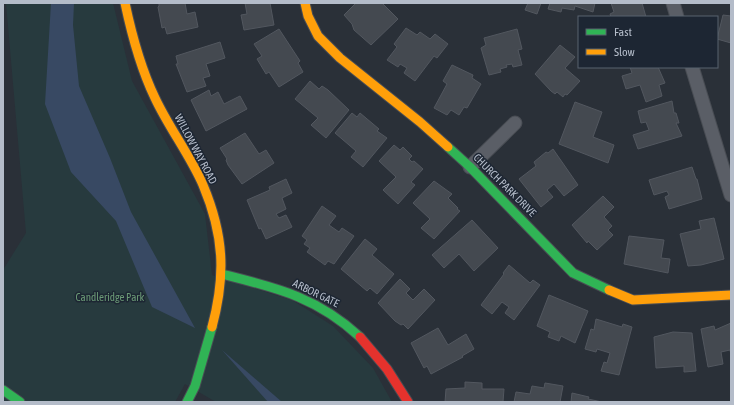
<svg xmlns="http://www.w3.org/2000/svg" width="734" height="405" font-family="'Asap Condensed',sans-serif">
<rect width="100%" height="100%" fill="#2a3038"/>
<path fill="#273a3e" d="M6,3H113L132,81L205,214L212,275L292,300L333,326L373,368L392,402H216L185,384L175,402H3V270L26,233Z"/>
<g fill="#384963">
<path d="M51,3H74L73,25L79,86L110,158L131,212L195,328L152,307L116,221L71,172L45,104Z"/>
<path d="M222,350L282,402H268Z"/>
</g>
<g fill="#444950" stroke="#52575f">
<path d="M159,3H185L187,14L195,12L198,27L167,34L165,27L162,28L158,7L159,6Z"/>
<path d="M245,3H270L274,25L244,30L241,15L247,14Z"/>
<path d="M356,3H382L398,19L371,45L354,30L352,24L344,15Z"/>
<path d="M528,3H541L537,14L525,10Z"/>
<path d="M550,3H595L593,12L575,6L574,10L562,8L561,12L548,9Z"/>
<path d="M611,3H642L646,17H611L610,14L614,12Z"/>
<path d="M723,15L731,16V43L717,39Z"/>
<path d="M406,28L417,35L420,32L430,39L435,34L448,44L437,58L434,56L415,81L404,73L407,68L400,64L398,67L387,60L397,47L394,44Z"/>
<path d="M279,29L300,61L298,63L303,72L279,87L269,72L266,74L257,59L262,56L254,44Z"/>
<path d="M517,29L522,49L518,50L522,65L513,67L512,64L506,65L507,67L500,69L501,72L489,75L481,48L486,45L484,38Z"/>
<path d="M220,42L225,58L206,64L210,76L203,78L206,86L187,92L176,64H178L176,56Z"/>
<path d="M560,45L575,57L565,68L580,81L567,95L565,94L563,97L557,92L555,94L551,91L535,74Z"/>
<path d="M452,65L473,75L472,78L481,84L467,108L464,107L459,115L451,110L447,115L434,108L447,84L443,81Z"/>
<path d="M630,67H658L665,83L659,85L662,96L646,102L640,85L626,89L622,76L632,73Z"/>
<path d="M310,81L319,89L322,86L328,90L349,110L326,138L311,125L318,118L295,99Z"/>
<path d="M209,90L211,96L218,92L224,104L240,96L247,109L206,131L191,100Z"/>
<path d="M672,101L674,113H676L679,123H676L682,136L638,149L633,135L649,130L646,122L641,123L638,111Z"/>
<path d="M575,102L602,112L593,137L614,145L608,163L559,144Z"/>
<path d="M352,113L357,117L360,113L379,129L377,131L387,138L363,167L351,157L356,151L335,133Z"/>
<path d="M245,133L259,154L266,150L274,163L242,184L228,165L226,160L227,159L220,148Z"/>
<path d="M394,145L400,150L403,147L412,156L409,159L412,162L414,161L423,169L411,182L415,185L398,204L383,190L396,177L379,161Z"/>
<path d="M553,149L578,185L564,196L554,184L547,190L553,197L541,207L519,179L536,166L534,162L546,152L548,153Z"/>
<path d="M692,167L696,179H697L702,199L669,209L665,197L669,195L667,191L654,195L649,180Z"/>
<path d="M286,179L292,193L282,198L286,209L276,214L279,218L286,215L292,227L266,239L261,228L259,229L247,200L270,190L269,187Z"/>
<path d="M434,181L452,194L448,198L458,208L457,209L460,211L434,239L421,228L430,219L413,203Z"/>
<path d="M603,196L614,207L604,217L612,226L608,230L613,235L597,250L588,241L587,243L572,225Z"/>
<path d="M322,206L336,216L329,225L339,232L342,228L354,236L334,264L328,261L325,265L307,252L310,248L304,244L307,240L302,236Z"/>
<path d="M714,218L724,259L701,265L688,266L680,234L701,229L699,221Z"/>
<path d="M472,220L498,248L474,271L459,254L444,268L432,255Z"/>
<path d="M629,236L664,240L661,258L670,259L668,273L624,264Z"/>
<path d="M365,239L377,249L372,255L394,274L377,294L370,288L367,291L341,269Z"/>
<path d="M509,265L530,283L533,280L540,285L514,320L505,313L509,307L502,302L492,314L481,305L504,274L503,273Z"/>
<path d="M400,279L410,289L406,293L413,300L424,289L435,300L408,329L403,324L401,325L395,321L378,303Z"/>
<path d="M549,295L588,311L575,343L561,336L559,341L548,337L550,332L537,326Z"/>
<path d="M596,319L622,327L623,324L632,327L619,375L601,371L604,362L607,363L610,353L597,349L596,352L585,349L591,329L594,330Z"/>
<path d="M731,323V355L730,350L721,352L723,364L708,367L701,329L714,326L715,330Z"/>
<path d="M438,328L448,345L466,334L474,349L462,356L463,357L431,374L427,366L424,368L411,343Z"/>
<path d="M673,332L692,333L696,371L684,372V366L656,368L654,337Z"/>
<path d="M465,382L482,383V389H504L503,402H445L446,389L465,388Z"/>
<path d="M545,383L563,386L560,402H514L516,392L530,394L532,386L544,388Z"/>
<path d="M572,393L589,397L588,399L602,402H571Z"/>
</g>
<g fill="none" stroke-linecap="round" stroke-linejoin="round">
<g stroke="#484c53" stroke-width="15">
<g id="street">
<path d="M673,3L677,17"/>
<path d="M692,67L731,195"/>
<path d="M470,167L515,123"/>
</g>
</g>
<g stroke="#484c53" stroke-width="11">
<g id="fast">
<path d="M448,147L470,167L573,273L609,290"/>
<path d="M222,274C277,288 317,297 360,337"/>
<path d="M3,390L20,402"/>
<path d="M187,402L195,386L212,327"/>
</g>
</g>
<g stroke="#484c53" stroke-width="11">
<g id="slow">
<path d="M125,3C132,36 140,67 155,98C169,128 190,155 203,185C224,235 226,275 212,327"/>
<path d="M305,3L308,16L318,36L340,58L420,122L448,147"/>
<path d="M609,290L633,300L731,295"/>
</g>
</g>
<g stroke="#484c53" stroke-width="11">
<path id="jam" d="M360,337L387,369L408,402"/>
</g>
<use href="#street" stroke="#5a5e66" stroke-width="13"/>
<use href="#fast" stroke="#30b455" stroke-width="9"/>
<use href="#slow" stroke="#ff9f0a" stroke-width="9"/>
<use href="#jam" stroke="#e5322d" stroke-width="9"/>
</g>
<g text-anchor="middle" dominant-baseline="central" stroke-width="3" stroke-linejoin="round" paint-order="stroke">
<g font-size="11" fill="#b4bcc9" stroke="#1d2633">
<text transform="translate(196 149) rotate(62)">WILLOW WAY ROAD</text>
<text transform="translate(505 185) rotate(45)">CHURCH PARK DRIVE</text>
<text transform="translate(316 293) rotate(26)">ARBOR GATE</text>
</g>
<g font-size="11" fill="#6b9a76" stroke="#1d2633">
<text x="110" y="297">Candleridge Park</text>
</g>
</g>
<rect width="734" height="405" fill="none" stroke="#b4bcc9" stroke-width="8"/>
<rect x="578" y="16" width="140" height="52" fill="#1d2633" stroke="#59626f"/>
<rect x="586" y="29" width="20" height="6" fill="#30b455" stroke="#59626f"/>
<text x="614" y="36" font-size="12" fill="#b4bcc9">Fast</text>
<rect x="586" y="49" width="20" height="6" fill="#ff9f0a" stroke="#59626f"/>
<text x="614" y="56" font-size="12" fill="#b4bcc9">Slow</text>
</svg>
